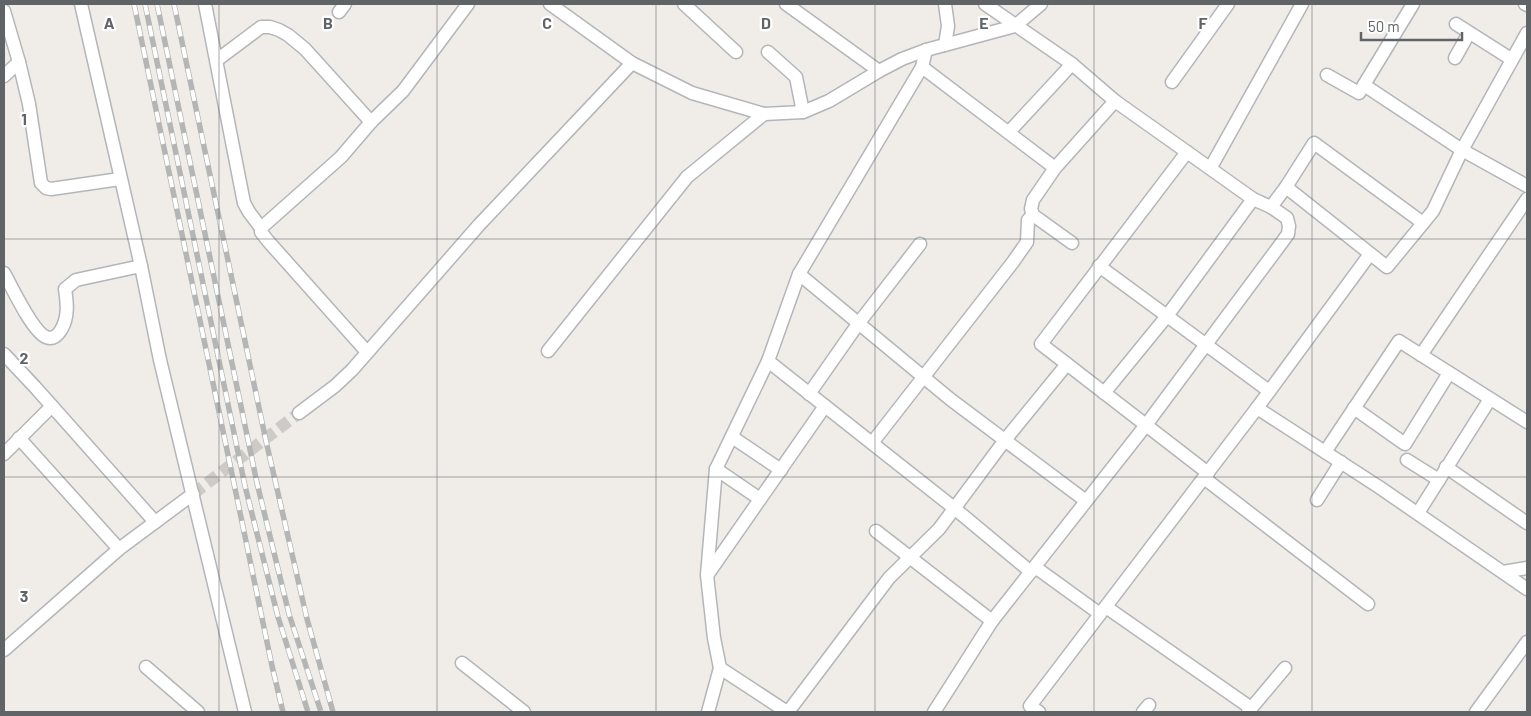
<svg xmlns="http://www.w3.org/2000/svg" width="1531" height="716" font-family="Barlow,sans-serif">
<rect width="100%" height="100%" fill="#f0ede9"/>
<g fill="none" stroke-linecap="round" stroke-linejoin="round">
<path stroke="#cccbc8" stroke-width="12" stroke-dasharray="12 6" stroke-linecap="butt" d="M193,494L299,413"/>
<g stroke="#b3b6b9" stroke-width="15">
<g id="street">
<path d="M81,4L141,266L160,360L245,712"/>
<path d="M205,4L244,203L249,212L261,228"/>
<path d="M550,4L632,63L692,93L764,114L803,112L829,101L879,71L902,59L926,50L1015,26L1041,4"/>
<path d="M684,4L736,52"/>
<path d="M786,4L879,71"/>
<path d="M1525,4L1527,5"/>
<path d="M4,11L19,62L29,104L41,183L46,188L51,189L120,179"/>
<path d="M339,12L345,4"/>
<path d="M1456,24L1511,59"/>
<path d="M945,45L948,26L945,4"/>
<path d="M768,52L796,77L803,112"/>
<path d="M1455,58L1469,33"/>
<path d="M217,60L261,27H270L279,30L288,35L305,49L371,122"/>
<path d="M922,67L1055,168"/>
<path d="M1327,75L1359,93L1413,4"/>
<path d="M4,76L19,62"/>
<path d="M1172,82L1228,4"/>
<path d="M1364,85L1462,150L1527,33"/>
<path d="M1009,132L1072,64"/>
<path d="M1187,152L1041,344L1208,473"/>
<path d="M1211,167L1302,4"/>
<path d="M1286,187L1314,143L1423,223"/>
<path d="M1271,207L1286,187L1387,267L1433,211L1462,150L1527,186"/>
<path d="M1072,243L1033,215L1031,209L1033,200L1055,168L1115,101"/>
<path d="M1099,266L1269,391"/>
<path d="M4,273C12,287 32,331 46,337C53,340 58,335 61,330C69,317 67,302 65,289L76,280L141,266"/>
<path d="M799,274L950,399L1086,501"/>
<path d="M548,351L687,177L764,114"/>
<path d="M367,352L268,241L261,232V228L341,157L371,122L403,91L468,4"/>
<path d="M4,354L35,387L155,522"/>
<path d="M1421,355L1527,199"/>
<path d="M768,361L954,508L1031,572"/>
<path d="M1104,393L1167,316L1253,199"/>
<path d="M809,394L858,324L920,244"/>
<path d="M1257,408L1370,254"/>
<path d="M1354,408L1405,444L1449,373"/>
<path d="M299,413L335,386L352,370L479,225L632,63"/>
<path d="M732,437L781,470"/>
<path d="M19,438L119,549"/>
<path d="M872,443L1013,262L1027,242L1028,220L1033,215"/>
<path d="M1325,452L1399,341L1527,422"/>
<path d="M4,454L52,406"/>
<path d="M1407,460L1439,480"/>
<path d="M1446,467L1527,523"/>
<path d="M716,469L760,499"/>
<path d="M1204,478L1368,604"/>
<path d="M1317,500L1341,462"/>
<path d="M1418,513L1490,399"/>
<path d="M876,531L992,621"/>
<path d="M1035,567L1100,614"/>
<path d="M1503,572L1527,568"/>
<path d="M708,574L825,406"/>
<path d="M1106,607L1251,708"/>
<path d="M4,650L119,549L193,494"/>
<path d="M462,663L524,712"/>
<path d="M146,667L198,712"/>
<path d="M708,712L720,668"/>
<path d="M787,712L720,668L714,638L707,575L716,469L768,361L799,274L922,67L926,50"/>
<path d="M788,712L889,578L939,529L1005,440L1067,364"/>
<path d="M934,712L992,621L1146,425L1280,245L1288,234L1289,226L1287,218L1271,207L1253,199L1187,152L1115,101L1072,64L985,4"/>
<path d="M1039,712L1030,706L1257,408L1379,487L1527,589"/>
<path d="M1143,712L1149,705"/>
<path d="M1248,712L1285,668"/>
<path d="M1476,712L1527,642"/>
</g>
</g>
<use href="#street" stroke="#fff" stroke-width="12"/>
<g stroke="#b4b5b5" stroke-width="5.5">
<g id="rail">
<path d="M134,4L272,666L283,712"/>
<path d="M145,4L245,486L278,617L308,712"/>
<path d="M157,4L257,483L289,614L321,712"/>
<path d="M174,4L266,441L307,619L333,712"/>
</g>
</g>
<use href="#rail" stroke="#fff" stroke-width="4" stroke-dasharray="11" stroke-linecap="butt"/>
</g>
<path fill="none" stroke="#606467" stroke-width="1" stroke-opacity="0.55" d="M219,4V712M437,4V712M656,4V712M875,4V712M1094,4V712M1312,4V712M4,239H1527M4,477H1527"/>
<g font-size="16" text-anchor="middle" font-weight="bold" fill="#606467" stroke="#fff" stroke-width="4.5" stroke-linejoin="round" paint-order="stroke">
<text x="109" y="29">A</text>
<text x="328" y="29">B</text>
<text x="547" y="29">C</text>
<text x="766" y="29">D</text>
<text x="984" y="29">E</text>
<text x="1203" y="29">F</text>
<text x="24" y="125">1</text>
<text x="24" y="364">2</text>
<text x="24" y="602">3</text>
</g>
<rect width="1531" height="716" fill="none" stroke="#606467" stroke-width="10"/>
<path d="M1361 32v8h101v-8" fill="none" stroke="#606467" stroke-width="2.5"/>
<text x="1368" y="32" font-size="15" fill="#606467" stroke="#ffffff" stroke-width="4" paint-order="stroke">50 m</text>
</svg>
